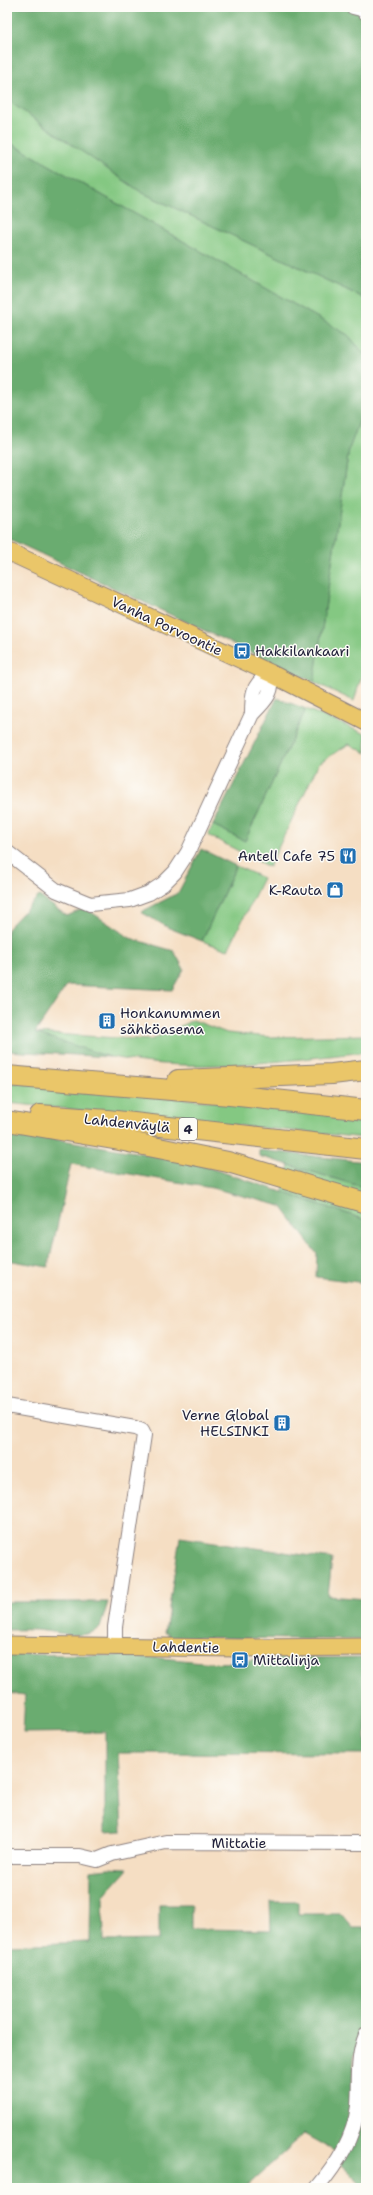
<svg xmlns="http://www.w3.org/2000/svg" width="373" height="2195" font-family="'Shantell Sans',sans-serif">
<rect width="100%" height="100%" fill="#fdfcf7"/>
<filter id="ink" filterUnits="userSpaceOnUse"><feTurbulence type="fractalNoise" baseFrequency=".025" numOctaves="2"/><feDisplacementMap in="SourceGraphic" scale="8" xChannelSelector="R" yChannelSelector="G"/><feConvolveMatrix kernelMatrix="1 2 1 2 8 2 1 2 1" color-interpolation-filters="sRGB"/></filter>
<filter id="wash" filterUnits="userSpaceOnUse"><feTurbulence type="fractalNoise" baseFrequency=".012" numOctaves="4" result="noise"/><feDisplacementMap in="SourceGraphic" scale="16" xChannelSelector="R" yChannelSelector="G"/><feGaussianBlur stdDeviation="0.9" result="paint"/><feColorMatrix in="noise" values="0 0 0 0 0 0 0 0 0 0 0 0 0 0 0 0 0 1.4 0 .05"/><feComposite in="paint" operator="in"/></filter>
<g filter="url(#wash)">
<rect width="100%" height="100%" fill="#f5dec3"/>
<g fill="#84c882" stroke="#53755e">
<path d="M7,100L141,192L366,299V356L348,335L7,141Z"/>
<path d="M366,403V662L354,701L314,682L349,449Z"/>
<path d="M306,709L366,734V753L349,744L319,763L269,867L208,835L213,825L245,841Z"/>
<path d="M236,866L263,878L228,950L202,941Z"/>
<path d="M193,1020L227,1033L270,1037L366,1035V1052C281,1061 196,1074 111,1057C85,1052 60,1041 35,1033L151,1040Z"/>
<path d="M7,1082L366,1116V1138L7,1103Z"/>
<path d="M289,1165L366,1188V1220L283,1192Z"/>
</g>
<g fill="#6bac70" stroke="#466756">
<path d="M7,7H365L366,299L141,192L7,100Z"/>
<path d="M7,141L348,335L366,356V403L349,449L314,682L7,538Z"/>
<path d="M277,698L306,709L245,841L213,825Z"/>
<path d="M201,849L236,866L202,941L169,928L141,912L178,893Z"/>
<path d="M39,896L67,916L85,908L130,938L174,951L184,969L172,990L67,985L35,1033L110,1057L7,1051V929Z"/>
<path d="M7,1131L189,1161L366,1220V1283L316,1277L317,1254L281,1206L212,1188L71,1164L48,1267L7,1260Z"/>
<path d="M259,1150L366,1162V1188L259,1156Z"/>
<path d="M180,1537L332,1559L328,1596L366,1599V1640L168,1637V1633H165Z"/>
<path d="M7,1602H108L100,1628C83,1640 64,1633 45,1631C33,1629 20,1630 7,1630Z"/>
<path d="M7,1654C57,1655 109,1654 159,1658C191,1660 224,1667 255,1659L366,1657V1754L118,1753L122,1831L105,1832V1732L23,1733L25,1695L7,1693Z"/>
<path d="M108,1868L128,1869L103,1897L104,1941L159,1940V1905H191V1929L271,1930L270,1902H298V1914H341L353,1928H366V2024L354,2057L349,2120L336,2152L304,2134L245,2188H7V1945L90,1942L91,1870Z"/>
<path d="M366,2055V2188L341,2165Z"/>
</g>
</g>
<g filter="url(#ink)">
<g fill="none" stroke-linecap="round" stroke-linejoin="round">
<g stroke="#8c807f" stroke-width="16">
<g id="minor">
<path d="M353,7L361,9L366,13"/>
<path d="M7,852L56,890L90,904L130,900L149,893L163,884L175,872L188,852L252,714C265,701 275,692 270,673C252,685 252,694 252,714"/>
<path d="M7,1406L135,1428L142,1431L144,1435L115,1627V1647"/>
<path d="M7,1856H80L97,1860L112,1854L166,1842L366,1843"/>
<path d="M317,2188C337,2164 354,2138 358,2106C360,2082 356,2058 366,2035"/>
</g>
</g>
<g stroke="#8c807f" stroke-width="19">
<g id="major">
<path d="M7,551L270,673L366,722"/>
<path d="M7,1645L239,1648L366,1647"/>
</g>
</g>
<g stroke="#8c807f" stroke-width="22">
<g id="highway">
<path d="M7,1076L230,1095L366,1110"/>
<path d="M178,1080L332,1074L366,1070"/>
<path d="M40,1115L107,1120L366,1149"/>
<path d="M7,1121L119,1140L228,1162L366,1203"/>
</g>
</g>
<use href="#minor" stroke="#fff" stroke-width="14"/>
<use href="#major" stroke="#eac669" stroke-width="17"/>
<use href="#highway" stroke="#eac669" stroke-width="20"/>
</g>
</g>
<defs>
<g id="bus-square" transform="scale(0.9)"><rect x="-9" y="-9" width="18" height="18" rx="4" fill="#1f6fb2" stroke="#fdfcf7"/><path d="M-5-6H5V4H4V6H2V4H-2V6H-4V4H-5ZM-3.5-4V0h7V-4ZM-3.5 1.2v1.5H-2V1.2ZM2 1.2v1.5H3.5V1.2Z" fill="#fff"/></g>
<g id="restaurant-square" transform="scale(0.9)"><rect x="-9" y="-9" width="18" height="18" rx="4" fill="#1f6fb2" stroke="#fdfcf7"/><path d="M-5-6h1v4h1v-4h1v4h1v-4h1v5L-1.5 .5V6h-2V.5L-5-1ZM5-6V6H3V1.5H1.5Q1.5-4 5-6Z" fill="#fff"/></g>
<g id="shop-square" transform="scale(0.9)"><rect x="-9" y="-9" width="18" height="18" rx="4" fill="#1f6fb2" stroke="#fdfcf7"/><path d="M-5-2.5h2.3a2.7 3.5 0 0 1 5.4 0H5L5.5 6h-11ZM-1.5-2.5h3a1.5 2.3 0 0 0-3 0Z" fill="#fff"/></g>
<g id="building-square" transform="scale(0.9)"><rect x="-9" y="-9" width="18" height="18" rx="4" fill="#1f6fb2" stroke="#fdfcf7"/><path d="M-4-6H4V6H1V3H-1V6H-4ZM-2.5-4.3h1.7v1.8h-1.7ZM.8-4.3h1.7v1.8H.8ZM-2.5-1h1.7V.8h-1.7ZM.8-1h1.7V.8H.8Z" fill="#fff"/></g>
</defs>
<g fill-rule="evenodd">
<use href="#bus-square" x="242" y="651"/>
<use href="#restaurant-square" x="348" y="856"/>
<use href="#shop-square" x="335" y="890"/>
<use href="#building-square" x="107" y="1021"/>
<use href="#building-square" x="282" y="1423"/>
<use href="#bus-square" x="240" y="1660"/>
</g>
<g text-anchor="middle" dominant-baseline="central" stroke-width="3" stroke-linejoin="round" paint-order="stroke">
<rect fill="#fdfcf7" stroke="#646373" stroke-width="1" x="179" y="1118" width="18" height="22" rx="3"/>
<g font-size="13" font-weight="bold" fill="#22223b">
<text x="188" y="1129">4</text>
</g>
<g font-size="14" fill="#22223b" stroke="#fdfcf7">
<text transform="translate(167 626) rotate(25)">Vanha Porvoontie</text>
<text transform="translate(127 1123) rotate(6)">Lahdenväylä</text>
<text transform="translate(186 1647) rotate(1)">Lahdentie</text>
<text x="239" y="1843">Mittatie</text>
</g>
<g font-size="14" fill="#22223b" stroke="#fdfcf7" text-anchor="start">
<text x="255" y="651">Hakkilankaari</text>
<text x="335" y="856" text-anchor="end">Antell Cafe 75</text>
<text x="322" y="890" text-anchor="end">K-Rauta</text>
<text x="120" y="1013">Honkanummen<tspan x="120" dy="16">sähköasema</tspan></text>
<text x="269" y="1415" text-anchor="end">Verne Global<tspan x="269" dy="16">HELSINKI</tspan></text>
<text x="253" y="1660">Mittalinja</text>
</g>
</g>
<rect width="373" height="2195" fill="none" stroke="#fdfcf7" stroke-width="24"/>
</svg>
